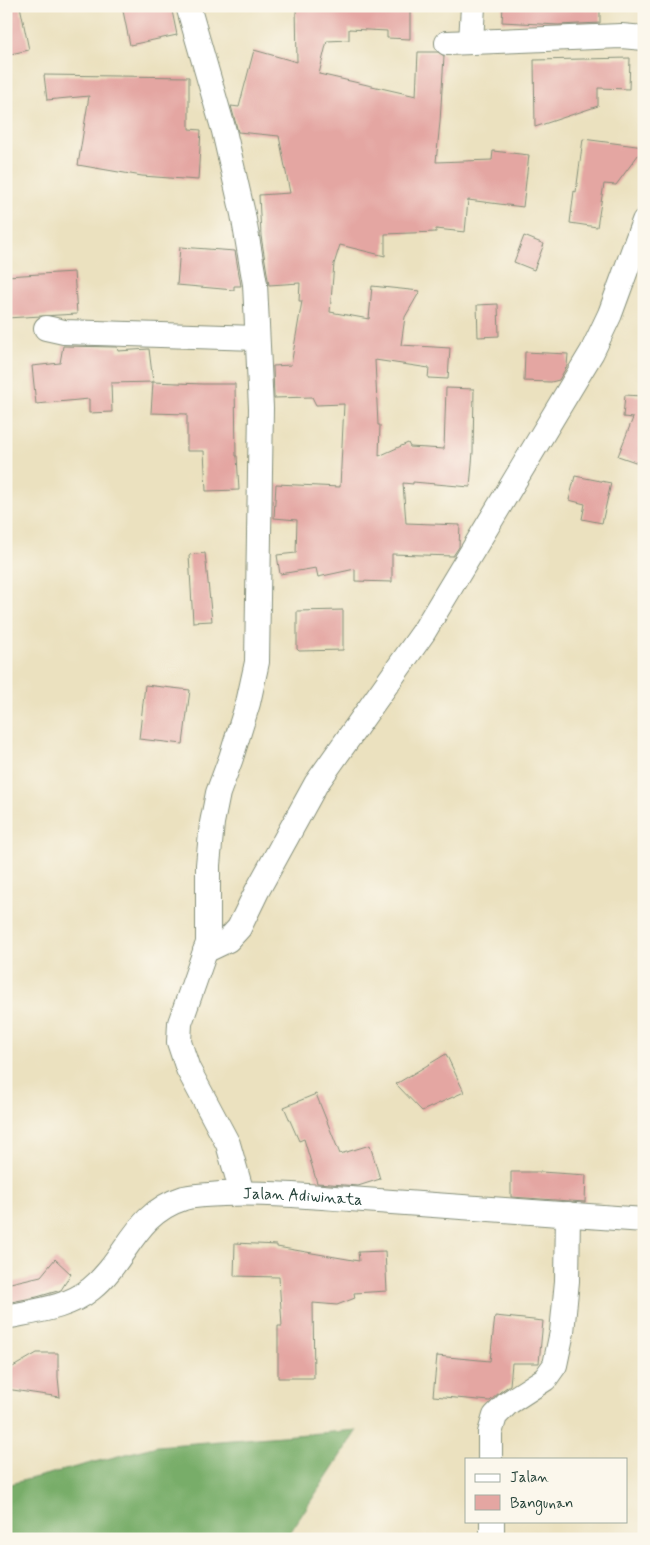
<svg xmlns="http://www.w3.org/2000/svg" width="650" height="1545" font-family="Mynerve,sans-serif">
<rect width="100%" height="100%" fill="#fbf7ec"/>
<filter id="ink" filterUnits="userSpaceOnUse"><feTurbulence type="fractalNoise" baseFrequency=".02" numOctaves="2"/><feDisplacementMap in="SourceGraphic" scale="10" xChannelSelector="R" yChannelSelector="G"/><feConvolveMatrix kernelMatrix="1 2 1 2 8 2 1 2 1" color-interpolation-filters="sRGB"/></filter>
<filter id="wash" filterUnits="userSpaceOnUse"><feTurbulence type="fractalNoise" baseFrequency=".0096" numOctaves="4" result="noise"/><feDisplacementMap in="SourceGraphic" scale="20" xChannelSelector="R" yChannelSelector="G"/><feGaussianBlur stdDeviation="1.12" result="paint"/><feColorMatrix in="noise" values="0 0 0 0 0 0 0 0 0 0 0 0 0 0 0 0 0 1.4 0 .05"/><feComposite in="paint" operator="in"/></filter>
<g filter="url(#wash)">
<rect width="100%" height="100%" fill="#ebe1bf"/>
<path fill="#78ad69" stroke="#4c754e" d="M357,1430L286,1539H6V1485L157,1446Z"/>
<g id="blocks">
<g fill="#e4a6a2">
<path d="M6,6H20L29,50L6,55Z"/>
<path d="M122,6H171L177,35L130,45Z"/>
<path d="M296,6H410V39L387,38V31L349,29V40L327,41L319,74L416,96L418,52H438L444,56L440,122L436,162L492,160L493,151L529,155L523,207L468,200L465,232L436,229V232L385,234V256L340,245L334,264L330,312L369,319L372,286L420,291L405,317L401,345L450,348L448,379L428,378L429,368L375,360L378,425H380L379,456L408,443L410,447L444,449L446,388L474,389L473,452L470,487L413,482V484L403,483L406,523L460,525L459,547L453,556L392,554V582L355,581V569L318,577L316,568L280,574L277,555L296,553L297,520L274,518L276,484L340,487L344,404L316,405L312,397L274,398L273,366L291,365L302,301H299L300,283L269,285L261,236L259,195L290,193L279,136L238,132L231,106L239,107L254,50L297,62Z"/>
<path d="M503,6H600V23L558,25L502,22Z"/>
<path d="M630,58L629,89L598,88V106L535,127L534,60Z"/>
<path d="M44,75L189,77V129L201,130L198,180L142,176L78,165L89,96L47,100Z"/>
<path d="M583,139L644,147L616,185L604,184L597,227L570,223L574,191L576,192Z"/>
<path d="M524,236L544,244L534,270L514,262Z"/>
<path d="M180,247L235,251L241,286H234V290L177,285Z"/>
<path d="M74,272L77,314L6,318V276Z"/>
<path d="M498,304L499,336L478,337L477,305Z"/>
<path d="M63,346L117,347L118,351L149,349L153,382L111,383L112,412L89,413V399L36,404L32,366L60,363Z"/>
<path d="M525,352L568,354L567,366L559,380L551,382L524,381Z"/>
<path d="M153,382L202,384H235L236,456H237L239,490L206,491L204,451H187V414L151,413Z"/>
<path d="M642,393L644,394V465L618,456L633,418L623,417L625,395L641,396Z"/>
<path d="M575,476L611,483L602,523L582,519L585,504L569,500Z"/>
<path d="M205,553L212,621L193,622L189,555Z"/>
<path d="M343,610V650L299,651L297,649V611Z"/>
<path d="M145,685L190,690L183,744L139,739Z"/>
<path d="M446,1054L464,1092L422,1111L396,1084Z"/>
<path d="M316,1094L340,1154L370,1145L380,1179L358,1186L317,1183L304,1139L299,1141L284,1107Z"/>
<path d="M511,1172H541L586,1175L585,1202L511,1197Z"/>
<path d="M235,1243L277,1245V1247L359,1261L358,1252L385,1251L387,1291L354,1293L355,1298L337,1305L313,1303L314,1378H278V1326H282L279,1277L234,1276Z"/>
<path d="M55,1259L71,1274L61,1290L37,1297L6,1303V1284L41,1276Z"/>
<path d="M495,1316L543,1321L539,1363H512L510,1385L500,1392L490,1401L433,1396L437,1356L490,1361Z"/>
<path d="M37,1353H58V1377L60,1397L6,1389V1371Z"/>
</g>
</g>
</g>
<g filter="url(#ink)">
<use href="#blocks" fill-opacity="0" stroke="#858f7a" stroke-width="1"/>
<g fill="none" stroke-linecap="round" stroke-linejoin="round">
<g stroke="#858f7a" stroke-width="26">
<g id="street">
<path d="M188,6L224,131L243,214L255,284L261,408L257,662L248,703L231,758L218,793L212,823L208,865V943L180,1023L179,1042L188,1069L228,1144L242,1193"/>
<path d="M471,42L473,6"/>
<path d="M447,43L621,36L644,38"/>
<path d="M46,328L64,332L257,338"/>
<path d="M205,951L228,940L239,928L257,891L316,784L423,633L592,352L610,314L644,221"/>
<path id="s1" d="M6,1317C35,1311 68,1308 91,1289C128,1259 133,1214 184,1198C196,1195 209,1195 222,1194C264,1192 307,1196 350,1199C448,1206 546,1213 644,1220"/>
<path d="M490,1459V1433L495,1416L508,1403L545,1379L555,1365L562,1332L567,1281L568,1214"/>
<path d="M492,1521V1539"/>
</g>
</g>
<use href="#street" stroke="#fff" stroke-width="24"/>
</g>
</g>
<g text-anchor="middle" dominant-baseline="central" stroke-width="5" stroke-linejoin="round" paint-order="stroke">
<g font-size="16" fill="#1f3d34" stroke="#fbf7ec">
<text stroke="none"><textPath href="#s1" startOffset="342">Jalan Adiwinata</textPath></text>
</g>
</g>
<rect width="650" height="1545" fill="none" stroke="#fbf7ec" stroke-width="25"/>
<rect x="465" y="1458" width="162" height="65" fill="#fbf7ec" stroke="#a3ada2"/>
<rect x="475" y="1474" width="25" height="8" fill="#ffffff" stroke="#a3ada2"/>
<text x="510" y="1482" font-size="15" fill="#1f3d34">Jalan</text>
<rect x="475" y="1495" width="25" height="15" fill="#e4a6a2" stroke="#a3ada2"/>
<text x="510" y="1508" font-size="15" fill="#1f3d34">Bangunan</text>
</svg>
